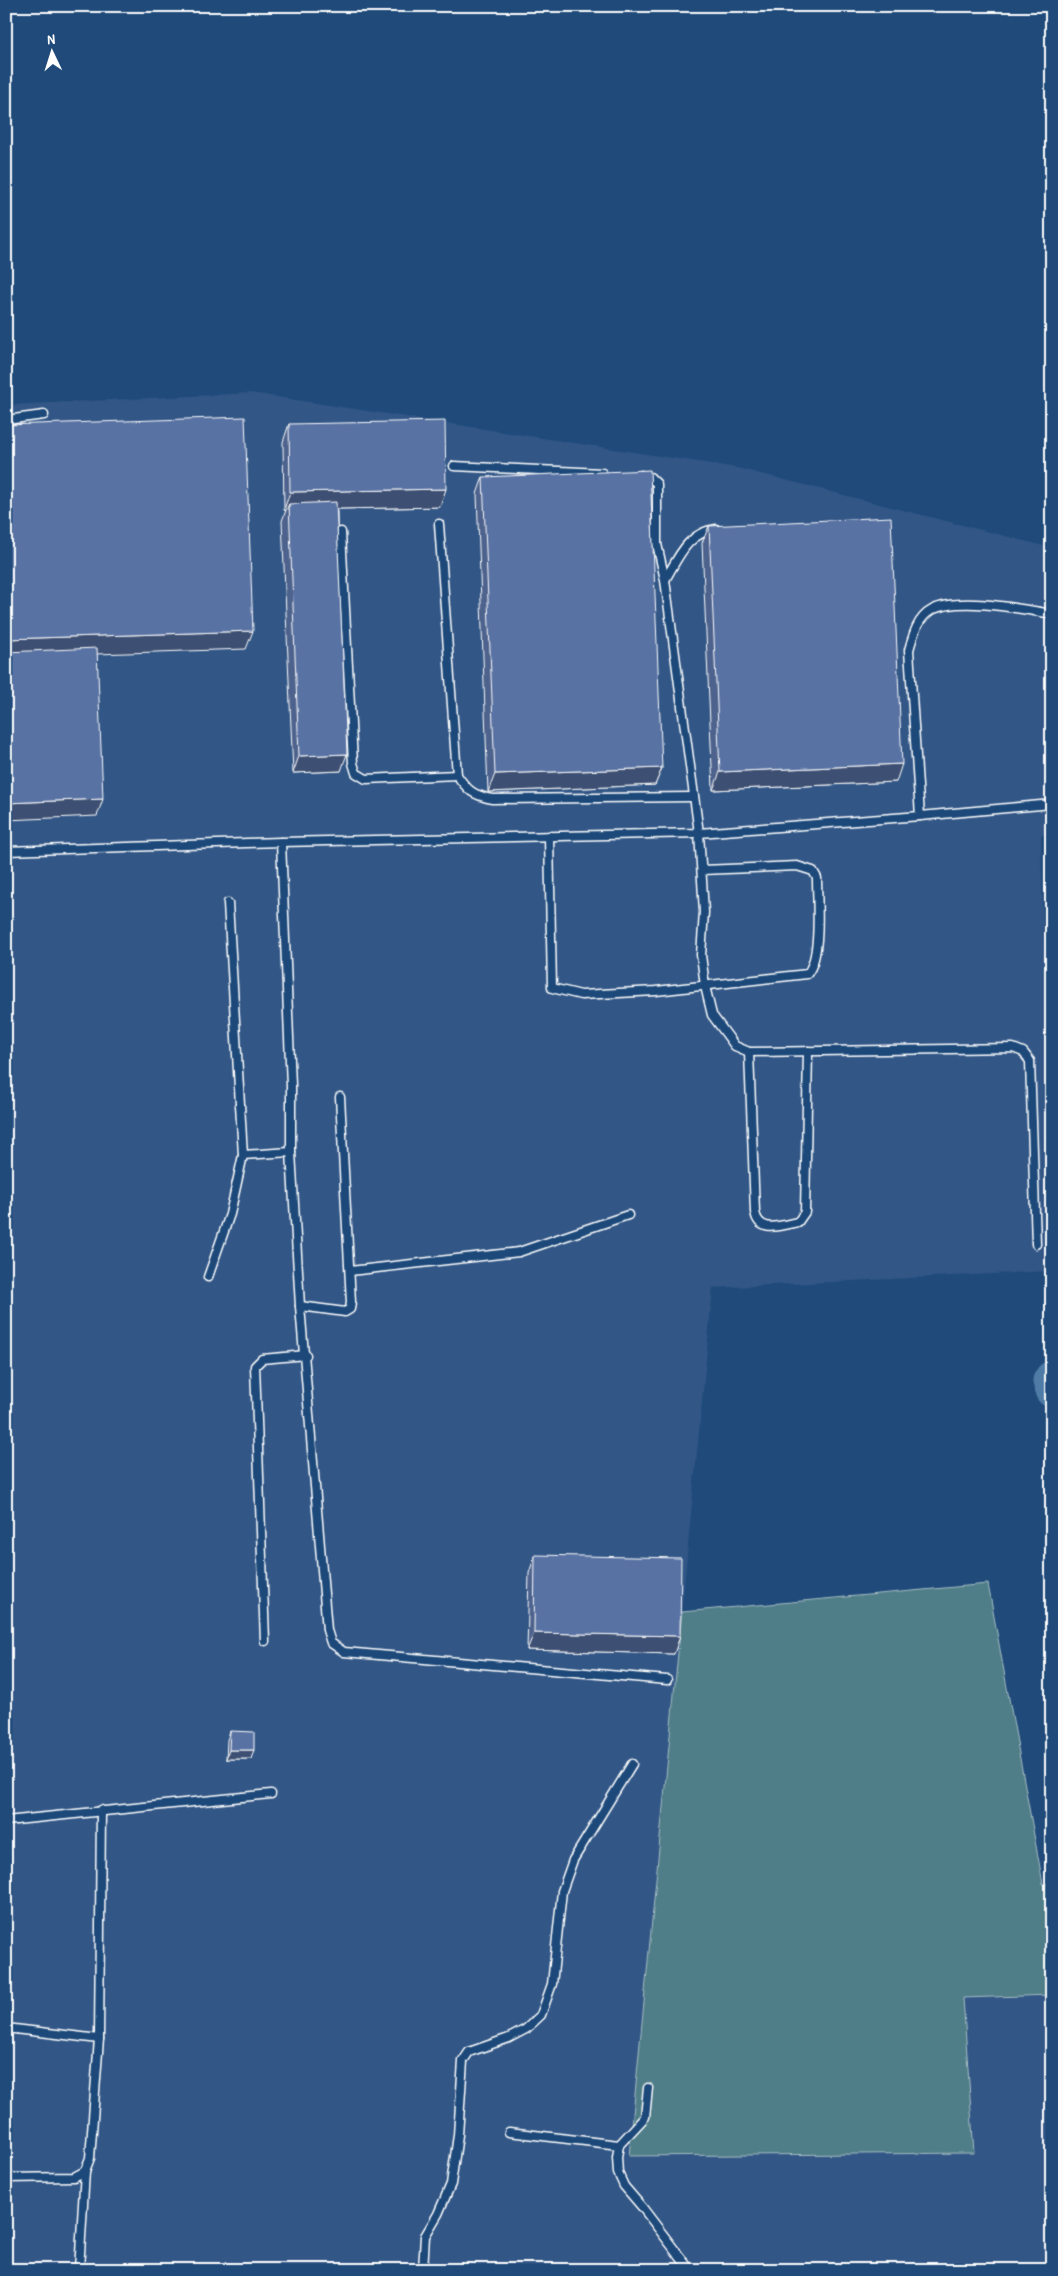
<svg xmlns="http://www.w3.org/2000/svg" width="1058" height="2276" font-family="'Patrick Hand',sans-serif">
<rect width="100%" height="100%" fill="#1f4a7a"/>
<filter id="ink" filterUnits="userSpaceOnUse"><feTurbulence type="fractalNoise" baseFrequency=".02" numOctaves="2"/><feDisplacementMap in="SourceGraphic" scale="10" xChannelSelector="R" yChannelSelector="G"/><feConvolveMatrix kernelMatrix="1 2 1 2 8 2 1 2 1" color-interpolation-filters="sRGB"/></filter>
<g filter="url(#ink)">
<path fill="#305686" d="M251,393L738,468L1052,548V835H1041L1048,1107L1052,1108V1271L713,1288L629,2155L973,2153L963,1998L1052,1995V2270H6V405Z"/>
<path fill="#507e88" stroke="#a8bec4" d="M988,1584L1043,1884H1052V1995L963,1998L974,2153L629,2156L682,1612Z"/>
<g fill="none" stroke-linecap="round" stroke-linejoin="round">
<path stroke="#507ba6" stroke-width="35" d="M1052,1378L1050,1381L1052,1390"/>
<g stroke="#fff" stroke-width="11">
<g id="service">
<path d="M6,420L44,415"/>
<path d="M454,466L602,473"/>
<path d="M641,475L650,477L657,484V544L665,580L699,833L704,912L701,955L705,986L712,1015L735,1046L749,1052L1013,1048L1023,1052L1030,1061L1036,1244"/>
<path d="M439,524L457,775C468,791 473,795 492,799L693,797"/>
<path d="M341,532L353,763L356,773L366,779L457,775"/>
<path d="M665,580C678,558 688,532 716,529"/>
<path d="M920,816L909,650C913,636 917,618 932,610C957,596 1023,609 1052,614"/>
<path d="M549,836L552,988L581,995L656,991L807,974C822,957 817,902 817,878L813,871L797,866L702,870"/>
<path d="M281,842L291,1086V1152L300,1306L327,1630L331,1643L344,1652L667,1680"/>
<path d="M6,851L281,842L699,833L920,816L1052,804"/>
<path d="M749,1052L755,1212C759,1235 781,1225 798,1222L805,1212L808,1051"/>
<path d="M243,1155L291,1152"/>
<path d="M350,1271L519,1252L628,1215"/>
<path d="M208,1277L230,1214L243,1155L228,903"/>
<path d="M300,1306L345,1312L350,1309L351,1302L340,1097"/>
<path d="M265,1641L255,1366L262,1359L306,1355"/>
<path d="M6,1821L271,1794"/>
<path d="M6,2028L99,2039"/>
<path d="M648,2088L645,2117L619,2145L617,2157L618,2173L624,2186L642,2207L690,2270"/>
<path d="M509,2132L619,2145"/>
<path d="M6,2178L74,2177L85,2171L90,2158L99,2039L101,1810"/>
<path d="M79,2270L85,2171"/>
<path d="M423,2270L425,2236L438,2214L451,2184L458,2135L463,2061L469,2052L509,2038L526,2029L541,2015L552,1984L562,1891L573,1860L632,1764"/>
</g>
</g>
<use href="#service" stroke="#1f4a7a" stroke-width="8"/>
</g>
<g fill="#4d628c" stroke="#fff">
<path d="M289,424L440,507L337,509L341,771L293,773L282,521L286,510H284L283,442Z"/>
<path d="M483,477L662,768L655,785L488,792L477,494Z"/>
<path d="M709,526L896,782L713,790L702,543Z"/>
<path d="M535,1555L680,1636L674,1654L527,1650L529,1573Z"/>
<path d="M230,1731L251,1759H226L227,1740Z"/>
</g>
<g fill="#3e5072" stroke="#fff">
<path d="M446,489L440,507L289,510V504L286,510H284L290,492Z"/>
<path d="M253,631L246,649L6,657V639Z"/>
<path d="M347,754L341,771L293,773L299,756Z"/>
<path d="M902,764L896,782L713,790L720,772Z"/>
<path d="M662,768L655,785L488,792L495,774Z"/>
<path d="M103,799L97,816L6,820V803Z"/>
<path d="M534,1633L680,1636L674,1654L527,1650Z"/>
<path d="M229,1750H254L251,1759H226Z"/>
</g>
<g fill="#5972a3" stroke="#fff">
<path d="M245,417L253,631L6,639V425Z"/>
<path d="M445,421L446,489L290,492L289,424Z"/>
<path d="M650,470L662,768L495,774L483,477Z"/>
<path d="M336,502L347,754L299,756L289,504Z"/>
<path d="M891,517L902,764L720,772L709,526Z"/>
<path d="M97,648L103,799L6,803V652Z"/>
<path d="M535,1555L681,1558L680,1636L534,1633Z"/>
<path d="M230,1731L254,1732V1750H229Z"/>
</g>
</g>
<rect width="1058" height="2276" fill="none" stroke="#1f4a7a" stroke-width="25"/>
<rect x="12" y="12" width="1033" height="2251" fill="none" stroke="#fff" stroke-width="2" filter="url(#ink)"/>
<g transform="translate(52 52) rotate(356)" stroke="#1f4a7a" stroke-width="4" paint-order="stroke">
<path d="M0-4L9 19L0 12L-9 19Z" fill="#ffffff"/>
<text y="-8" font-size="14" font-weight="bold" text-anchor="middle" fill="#ffffff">N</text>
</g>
</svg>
